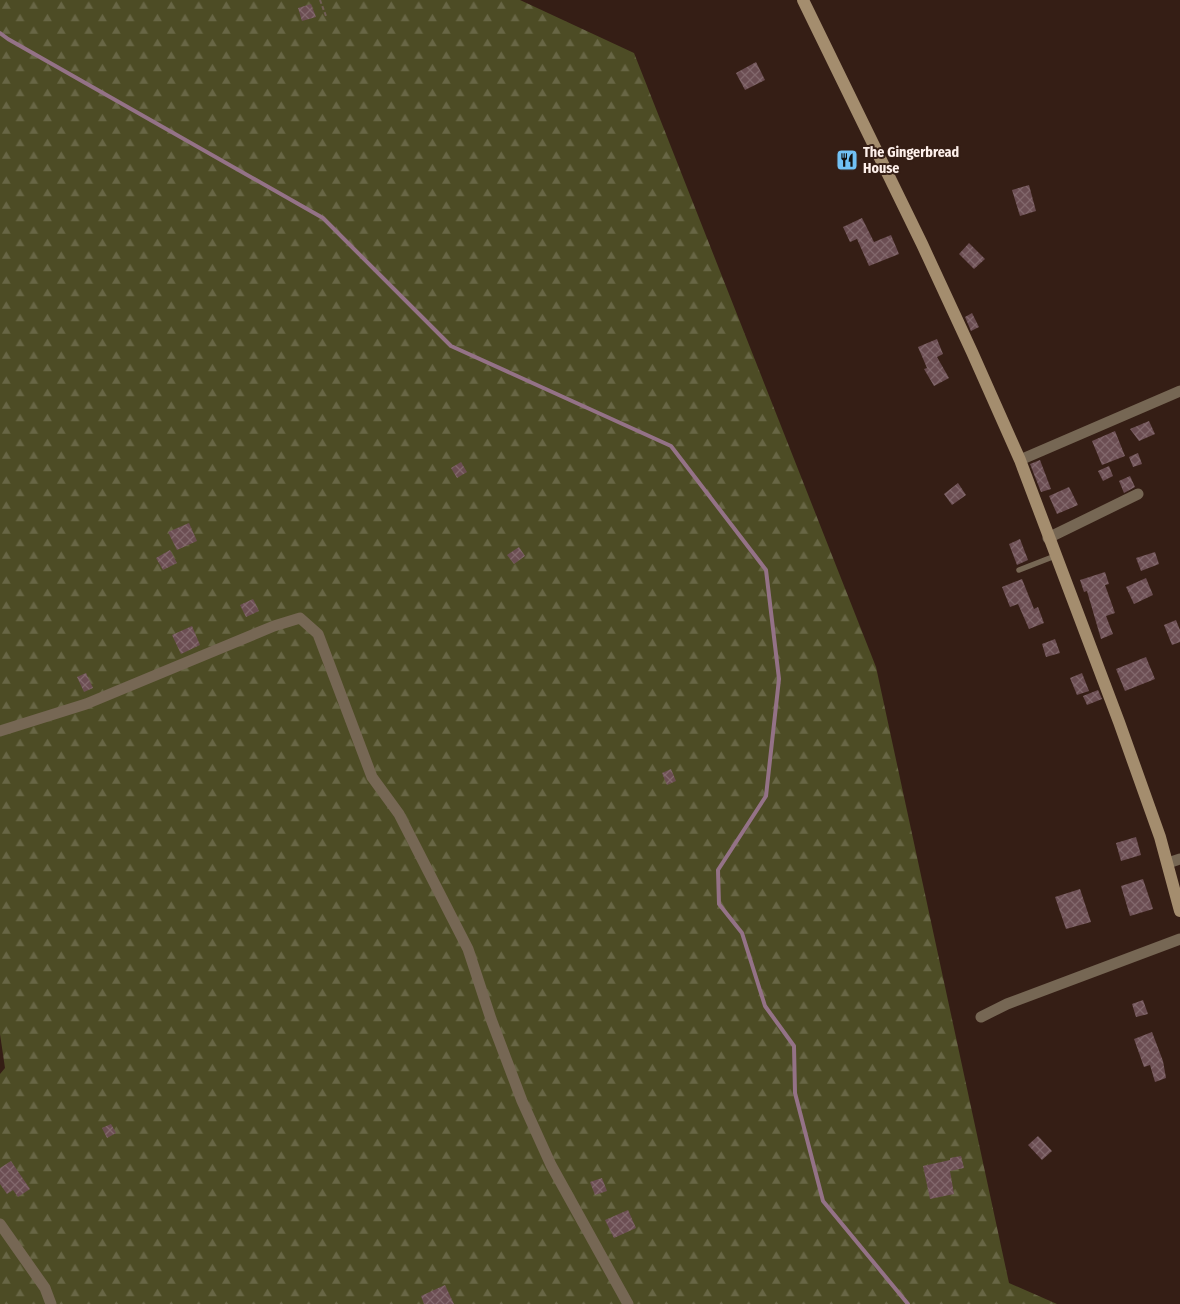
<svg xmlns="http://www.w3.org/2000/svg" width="1180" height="1304" font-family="'Fira Sans Condensed',sans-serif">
<defs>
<pattern id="forest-firs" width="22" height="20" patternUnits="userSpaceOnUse" patternTransform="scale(1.25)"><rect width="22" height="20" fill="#4d4c25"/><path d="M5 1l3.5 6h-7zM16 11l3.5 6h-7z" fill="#686645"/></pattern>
<pattern id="building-cross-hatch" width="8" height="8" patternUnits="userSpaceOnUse" patternTransform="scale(1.25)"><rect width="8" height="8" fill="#6c4e53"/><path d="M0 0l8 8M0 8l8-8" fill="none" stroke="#82686c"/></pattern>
</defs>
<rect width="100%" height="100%" fill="#351e15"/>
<path fill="url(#forest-firs)" d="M0,0H520L634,53L876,667L1009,1283L1057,1304H0V1074L5,1068L0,1034Z"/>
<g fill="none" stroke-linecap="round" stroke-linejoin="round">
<path stroke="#947287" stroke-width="4" d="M0,33L8,39L323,218L451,346L671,446L766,570L779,679L766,796L718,870L719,904L742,933L765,1006L794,1046L795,1093L823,1201L908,1304"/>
</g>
<g fill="url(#building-cross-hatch)">
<path d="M311,4L316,17L302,21L298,8Z"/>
<path d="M756,62L765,80L745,90L736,73Z"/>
<path d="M1029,185L1036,211L1020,216L1012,190Z"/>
<path d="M862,218L874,242L891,235L899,254L869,266L857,239L850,242L843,227Z"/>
<path d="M969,243L985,259L974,269L959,254Z"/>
<path d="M972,313L979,327L971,331L965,317Z"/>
<path d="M937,339L943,354L937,357L949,378L934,386L924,369L927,368L918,347Z"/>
<path d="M1149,421L1155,434L1139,441L1130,429Z"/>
<path d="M1115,431L1125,456L1102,465L1092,441Z"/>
<path d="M1138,453L1142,464L1133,467L1129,457Z"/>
<path d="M1040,460L1051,489L1041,492L1030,464Z"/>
<path d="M461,462L467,472L457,478L451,468Z"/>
<path d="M1109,466L1113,476L1103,481L1098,471Z"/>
<path d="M1130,476L1135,487L1124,493L1119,481Z"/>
<path d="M958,483L966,495L952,505L944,494Z"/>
<path d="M1069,487L1078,505L1057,514L1049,496Z"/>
<path d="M189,523L197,541L177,550L168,532Z"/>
<path d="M1020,539L1028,560L1017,565L1009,544Z"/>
<path d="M519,547L525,556L514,564L507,555Z"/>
<path d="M170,550L177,563L163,570L156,558Z"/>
<path d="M1155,552L1159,564L1141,571L1136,558Z"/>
<path d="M1105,572L1109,584L1105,585L1115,613L1106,616L1113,634L1101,639L1087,591L1084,592L1080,580Z"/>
<path d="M1146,578L1153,595L1134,604L1126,587Z"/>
<path d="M1022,579L1034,609L1038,607L1044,623L1029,629L1018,604L1010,607L1002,587Z"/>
<path d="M253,599L259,611L246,617L240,605Z"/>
<path d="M1176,620L1180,630V642L1172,645L1164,625Z"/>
<path d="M192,626L200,645L181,654L172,635Z"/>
<path d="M1055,639L1060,653L1046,657L1042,644Z"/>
<path d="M1146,657L1155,679L1125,691L1116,669Z"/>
<path d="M86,673L93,688L84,692L77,677Z"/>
<path d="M1082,673L1089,691L1077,695L1070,678Z"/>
<path d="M1098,690L1102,699L1087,705L1083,696Z"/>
<path d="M671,769L676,781L667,785L662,773Z"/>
<path d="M1136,837L1141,855L1121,861L1116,843Z"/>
<path d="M1143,879L1153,909L1130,916L1121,886Z"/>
<path d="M1080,889L1091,922L1066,929L1055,897Z"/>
<path d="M1143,1000L1148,1014L1136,1017L1132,1004Z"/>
<path d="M1152,1032L1163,1061L1166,1078L1155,1082L1150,1065L1144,1067L1134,1039Z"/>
<path d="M111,1124L116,1133L107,1138L102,1128Z"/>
<path d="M1038,1136L1052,1151L1042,1160L1028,1145Z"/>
<path d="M961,1156L964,1168L950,1171L954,1194L930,1199L923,1166L950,1160V1158Z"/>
<path d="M11,1161L30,1189L18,1197L13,1190L7,1194L0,1184V1168Z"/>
<path d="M602,1178L607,1191L595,1195L590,1182Z"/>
<path d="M628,1210L636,1228L614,1238L605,1220Z"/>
<path d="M445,1285L454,1304H424L421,1296Z"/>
</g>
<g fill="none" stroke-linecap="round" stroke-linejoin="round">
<path stroke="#725e56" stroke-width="2" stroke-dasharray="4 2.5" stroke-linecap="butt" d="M320,0L326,16"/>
<path stroke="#766754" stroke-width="5.5" d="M1019,570L1055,556"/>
<g stroke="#766754" stroke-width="11">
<path d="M1020,460L1180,391"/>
<path d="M1048,538L1138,494"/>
<path d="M0,731L86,704L274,626L300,618L318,634L372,777L399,814L468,949L491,1019L522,1101L551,1165L628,1304"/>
<path d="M1168,863L1180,859"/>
<path d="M981,1017L1007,1004L1180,939"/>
<path d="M0,1224L45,1288L51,1304"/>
</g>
<path stroke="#a48d6e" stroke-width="12" d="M803,0L922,244L972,352L1020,460L1119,722L1160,837L1180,911"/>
</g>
<defs>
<g id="restaurant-square" transform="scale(1.125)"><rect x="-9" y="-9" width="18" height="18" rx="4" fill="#71c1f5" stroke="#351e15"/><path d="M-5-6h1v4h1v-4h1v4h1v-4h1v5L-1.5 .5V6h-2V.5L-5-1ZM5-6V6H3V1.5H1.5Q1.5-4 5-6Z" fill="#111"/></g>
</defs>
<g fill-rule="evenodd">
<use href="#restaurant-square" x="847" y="160"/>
</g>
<g text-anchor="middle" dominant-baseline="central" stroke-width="4" stroke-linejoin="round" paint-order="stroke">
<g font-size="14" font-weight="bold" fill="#fef0eb" stroke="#351e15" text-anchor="start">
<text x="863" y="152">The Gingerbread<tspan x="863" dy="16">House</tspan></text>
</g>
</g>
</svg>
